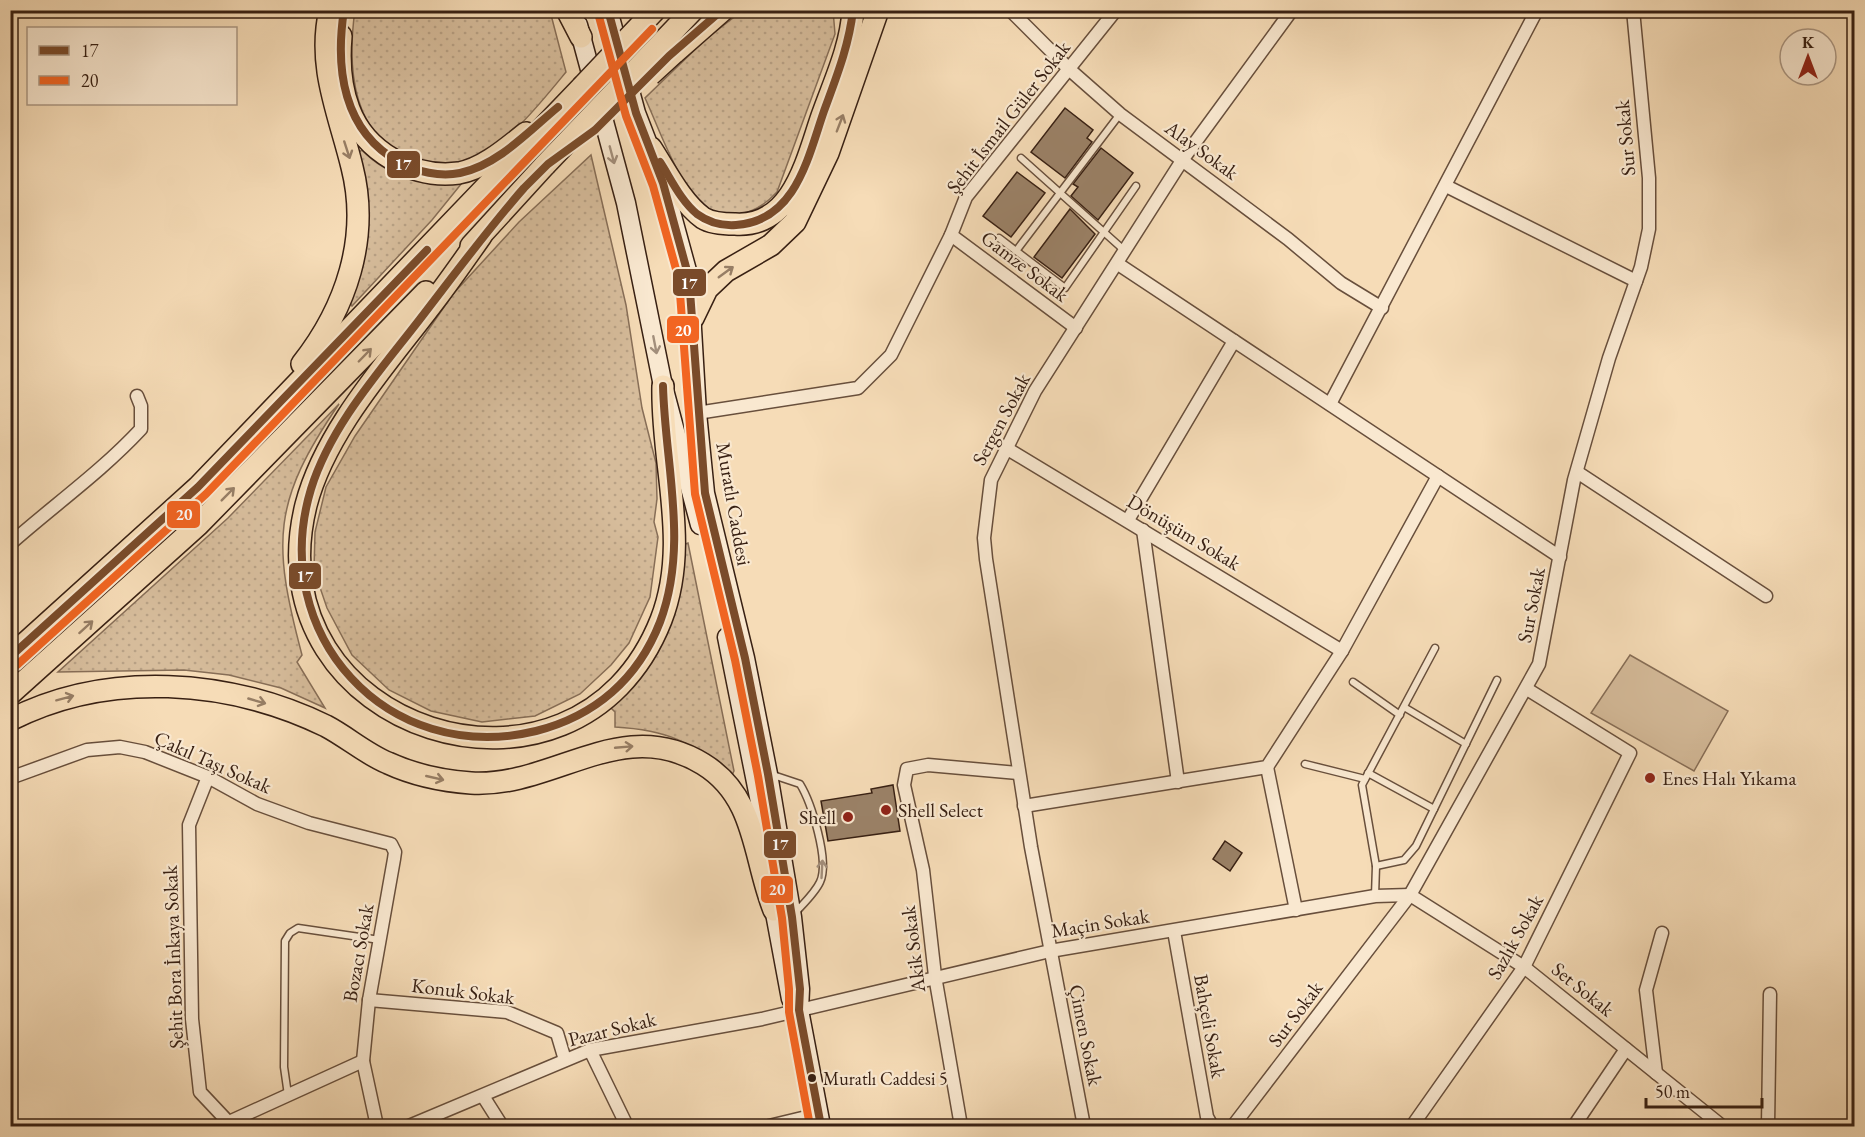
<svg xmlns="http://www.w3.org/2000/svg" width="1865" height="1137" font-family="'EB Garamond',serif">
<defs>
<pattern id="green-dots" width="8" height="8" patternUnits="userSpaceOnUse" patternTransform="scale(1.5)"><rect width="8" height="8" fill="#d6bc9b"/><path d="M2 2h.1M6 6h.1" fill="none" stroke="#b8a185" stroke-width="1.8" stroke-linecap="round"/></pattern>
</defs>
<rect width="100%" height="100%" fill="#f6dcb7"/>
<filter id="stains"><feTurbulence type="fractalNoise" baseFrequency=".00333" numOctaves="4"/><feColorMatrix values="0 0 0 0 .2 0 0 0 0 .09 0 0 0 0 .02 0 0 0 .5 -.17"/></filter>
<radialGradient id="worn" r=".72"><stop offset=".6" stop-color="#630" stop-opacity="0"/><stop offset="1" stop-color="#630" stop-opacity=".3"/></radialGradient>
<g fill="url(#green-dots)" stroke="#876e57" stroke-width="1.5">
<path d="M355,10L550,11L566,72C543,100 506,147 472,160C456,166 435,165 418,160C351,142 347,67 355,10Z"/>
<path d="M833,10L835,34L777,192C765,205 751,215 733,214C727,214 719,215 714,212C681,196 660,130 645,98L706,39L742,11Z"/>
<path d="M362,150C389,179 424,182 462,183L432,220L352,306L350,303C372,241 373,216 357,153Z"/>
<path d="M591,155L626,305L642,408L656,463L657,499L654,522L658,537L650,597L629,643L611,665L580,694L535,716L482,722L431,711L389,690L352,655L327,608L314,570L315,532L326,487L355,436L453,294L519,222Z"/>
<path d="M339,404C272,502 272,542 302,655L297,662L325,708L281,688L229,675L184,670L58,672L228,518Z"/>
<path d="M688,543L734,771L731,777C692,741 667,730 615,727V712L609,706L643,669L660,636L680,546Z"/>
</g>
<path fill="#d6bc9b" stroke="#876e57" stroke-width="1.5" d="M1630,655L1728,711L1694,771L1591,713Z"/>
<g fill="#9b8268" stroke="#382013" stroke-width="1.5">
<path d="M1065,108L1093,130L1087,138L1092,142L1065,178L1031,152Z"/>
<path d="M1101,148L1133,173L1098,220L1071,196L1078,187L1073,184Z"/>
<path d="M1017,172L1045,193L1011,237L983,216Z"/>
<path d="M1070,209L1095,234L1062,278L1034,257Z"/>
<path d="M893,785L900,831L828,841L821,801L872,793L871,789Z"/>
<path d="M1225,841L1242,853L1230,871L1213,859Z"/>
</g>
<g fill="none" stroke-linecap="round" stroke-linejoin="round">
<g stroke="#684f3c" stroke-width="9">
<g id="service">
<path d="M1021,158L1125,251"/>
<path d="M999,238L1065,288L1136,186"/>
<path d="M1016,251L1120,114"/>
<path d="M1353,682L1400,715"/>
<path d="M1404,707L1466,744"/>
<path d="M1305,764L1365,779"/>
<path d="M1368,773L1434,809"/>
<path d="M770,774L800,784C811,802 830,861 820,882C815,893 803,904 794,914"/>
<path d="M1376,866L1404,860L1416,846L1497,680"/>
<path d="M1375,896L1376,866L1362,785L1435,648"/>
<path d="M288,1095L284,1067L285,941L290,933L298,928L380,940"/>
</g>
</g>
<g stroke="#684f3c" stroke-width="15">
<g id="minor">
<path d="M1010,10L1070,70L1120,114L1288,239L1341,283L1382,308"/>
<path d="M1446,186L1636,281"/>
<path d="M951,235L1076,328"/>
<path d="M1118,264L1560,557"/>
<path d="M1330,404L1537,10"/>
<path d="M697,413L858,388L891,355L951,235L966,197L1116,10"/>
<path d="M1006,448L1342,651"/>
<path d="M1577,472L1766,596"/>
<path d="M1128,520L1234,341"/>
<path d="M1143,530L1178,782"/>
<path d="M10,544C54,505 101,472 141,429V406L137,396"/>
<path d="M1267,767L1296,910"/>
<path d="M208,777L189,825L192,1019L200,1092L232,1126"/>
<path d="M10,778L87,750L120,747L145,752L208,777L257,804L309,823L391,844L395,852L394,859L369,1000L363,1061L377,1126"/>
<path d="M1024,806L1267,767L1342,651L1438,476"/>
<path d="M1174,931L1207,1117L1212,1126"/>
<path d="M369,1000L507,1012L557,1033L565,1060"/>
<path d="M590,1050L627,1126"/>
<path d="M1656,1073L1646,990L1662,933"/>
<path d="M483,1096L502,1126"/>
<path d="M229,1122L363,1061"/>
<path d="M409,1126L590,1050L762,1019L1050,951L1375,896L1410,895L1524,967L1722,1126"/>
<path d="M769,1126L819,1114"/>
<path d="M961,1126L935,976L923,870L904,785L907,769L928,765L1018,773"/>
<path d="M1084,1126L1031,847L986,559L984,538L991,480L1035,391L1183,159L1292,10"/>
<path d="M1233,1126L1410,895L1539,664L1574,480L1609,358L1641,267L1649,229V178L1633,10"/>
<path d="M1412,1126L1524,967L1630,753L1527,689"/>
<path d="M1574,1126L1626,1049"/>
<path d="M1768,1126L1770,994"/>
</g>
</g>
<g stroke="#382013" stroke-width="21">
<g id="secondary">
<path d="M608,10L636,113L663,183L689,278L697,413L705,493L745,658L768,774L792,917L800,989L799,1010L821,1126"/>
<path d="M578,25L626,203L663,386L700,525"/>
<path d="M727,637L760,802L768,866"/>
<path d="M772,897L791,999"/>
</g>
</g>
<g stroke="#382013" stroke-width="24">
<g id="trunk">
<path d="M567,10L581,37"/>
<path d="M341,36C339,59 340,86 349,109C365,152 413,179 459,173C483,169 507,148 526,133"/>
<path d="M674,53L723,10"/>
<path d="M651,148C666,171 681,202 703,218C711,223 725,224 735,224C793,228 807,159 822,116C834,82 851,47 853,10"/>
<path d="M481,236C467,256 453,276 438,296C392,358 326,428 306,505C250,731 576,835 661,620C691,543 661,465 663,386"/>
<path d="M471,246L545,165"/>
<path d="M693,318L707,289L726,271L771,245L795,222L828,153L878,10"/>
<path d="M302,364C346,308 370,238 352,167C339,113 317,67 330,10"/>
<path d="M10,657L198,487L582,87"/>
<path d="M10,694L198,525L426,292"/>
<path d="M10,720C108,670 229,679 326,726C347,737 366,754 388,763C414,775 443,781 471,783C554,788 621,714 703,764C757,797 753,858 774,910"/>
</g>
</g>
<use href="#service" stroke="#f9e8d0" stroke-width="6"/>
<use href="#minor" stroke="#f9e8d0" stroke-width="12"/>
<use href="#secondary" stroke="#f9e8d0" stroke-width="18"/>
<use href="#trunk" stroke="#f6dcb7" stroke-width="21"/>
<g stroke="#382013" stroke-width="24" stroke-linecap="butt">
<g id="trunk-bridge">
<path d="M650,75L674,53"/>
<path d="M582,87L655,10"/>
<path d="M545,165L693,10"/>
</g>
</g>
<use href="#trunk-bridge" stroke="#f6dcb7" stroke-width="21"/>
<g stroke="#f9e8d0" stroke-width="12">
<g id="bus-1">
<path d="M344,10C335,69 343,131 399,162C417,172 440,177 460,173C498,165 529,131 558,107"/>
<path d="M608,10L636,113L663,183L689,278L705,493L745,658L768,774L792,917L800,989L799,1010L821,1126"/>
<path d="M660,162C671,179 681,201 697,214C708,222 722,226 736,225C796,221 808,157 824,111C836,78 849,46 853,10"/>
<path d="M663,386C665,465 689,545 660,622C638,679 595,716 536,731C387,767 267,634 311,489C331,425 380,371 420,319C454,275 487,230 524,188L548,164L595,130L669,56L722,10"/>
<path d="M10,657L198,487L427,250"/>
</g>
</g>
<g stroke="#f9e8d0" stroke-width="12">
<g id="bus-2">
<path d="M598,13L626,116L653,186L679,280L695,494L735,660L758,776L782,918L789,989V1012L810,1126"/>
<path d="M17,665L206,494L652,29"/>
</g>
</g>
<use href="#bus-1" stroke="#7a4b2a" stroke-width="8"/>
<use href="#bus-2" stroke="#f26522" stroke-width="8"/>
</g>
<defs><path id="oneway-shaft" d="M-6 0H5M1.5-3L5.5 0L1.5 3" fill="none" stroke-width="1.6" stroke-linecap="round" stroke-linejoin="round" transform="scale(1.5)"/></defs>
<g stroke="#977e65">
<use href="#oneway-shaft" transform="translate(840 123) rotate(-69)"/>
<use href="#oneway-shaft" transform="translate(347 150) rotate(72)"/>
<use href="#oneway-shaft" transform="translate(726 272) rotate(-36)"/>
<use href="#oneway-shaft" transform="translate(365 355) rotate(-46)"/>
<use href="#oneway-shaft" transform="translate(228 494) rotate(-45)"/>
<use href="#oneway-shaft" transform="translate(86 627) rotate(-42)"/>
<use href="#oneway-shaft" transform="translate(65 698) rotate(-15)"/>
<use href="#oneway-shaft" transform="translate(257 701) rotate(16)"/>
<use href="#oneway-shaft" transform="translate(624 747) rotate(-5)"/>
<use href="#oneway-shaft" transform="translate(435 778) rotate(13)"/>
</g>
<g stroke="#a28e7b">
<use href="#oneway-shaft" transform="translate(612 155) rotate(75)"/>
<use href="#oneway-shaft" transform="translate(655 345) rotate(79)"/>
<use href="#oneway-shaft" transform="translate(822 869) rotate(-87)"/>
</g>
<g fill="#8f2418" stroke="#f9e8d0" stroke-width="2">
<circle cx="1650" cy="778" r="6"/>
<circle cx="886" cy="810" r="6"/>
<circle cx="848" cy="817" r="6"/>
</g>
<circle fill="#382013" stroke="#f9e8d0" stroke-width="2" cx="812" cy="1078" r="5"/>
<g text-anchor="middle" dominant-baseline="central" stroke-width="4.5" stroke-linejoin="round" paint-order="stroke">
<g font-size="18" fill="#382013" stroke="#f9e8d0" text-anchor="start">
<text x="823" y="1078">Muratlı Caddesi 5</text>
</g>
<g font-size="20" fill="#382013" stroke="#f9e8d0">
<text transform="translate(1008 117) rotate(-52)">Şehit İsmail Güler Sokak</text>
<text transform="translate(1625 138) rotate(-95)">Sur Sokak</text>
<text transform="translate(1202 150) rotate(36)">Alay Sokak</text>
<text transform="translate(1025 266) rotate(37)">Gamze Sokak</text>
<text transform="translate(1001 419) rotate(-62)">Sergen Sokak</text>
<text transform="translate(734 504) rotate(80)">Muratlı Caddesi</text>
<text transform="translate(1184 532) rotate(31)">Dönüşüm Sokak</text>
<text transform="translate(1531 605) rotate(-79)">Sur Sokak</text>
<text transform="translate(213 762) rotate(24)">Çakıl Taşı Sokak</text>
<text transform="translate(1100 923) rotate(-9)">Maçin Sokak</text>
<text transform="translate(1515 937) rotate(-61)">Sazlık Sokak</text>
<text transform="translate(913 949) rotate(-97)">Akik Sokak</text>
<text transform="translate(358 953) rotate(-80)">Bozacı Sokak</text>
<text transform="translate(173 957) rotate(-92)">Şehit Bora İnkaya Sokak</text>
<text transform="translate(1583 989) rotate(39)">Set Sokak</text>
<text transform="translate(463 991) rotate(7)">Konuk Sokak</text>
<text transform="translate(1295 1014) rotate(-53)">Sur Sokak</text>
<text transform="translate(1210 1026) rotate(80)">Bahçeli Sokak</text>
<text transform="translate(612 1029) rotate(-14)">Pazar Sokak</text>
<text transform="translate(1086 1035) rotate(79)">Çimen Sokak</text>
</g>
<g font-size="20" fill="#382013" stroke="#f9e8d0" text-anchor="start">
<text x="1662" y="778">Enes Halı Yıkama</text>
<text x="898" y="810">Shell Select</text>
<text x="836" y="817" text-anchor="end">Shell</text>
</g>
</g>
<g stroke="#f9e8d0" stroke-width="2">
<rect x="386" y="150" width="35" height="29" rx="6" fill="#7a4b2a"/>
<rect x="672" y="268" width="35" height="29" rx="6" fill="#7a4b2a"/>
<rect x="666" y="315" width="34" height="29" rx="6" fill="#f26522"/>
<rect x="166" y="500" width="35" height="29" rx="6" fill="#f26522"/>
<rect x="288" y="562" width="34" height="28" rx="6" fill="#7a4b2a"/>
<rect x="763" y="830" width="34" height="29" rx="6" fill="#7a4b2a"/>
<rect x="760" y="875" width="34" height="29" rx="6" fill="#f26522"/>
</g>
<g font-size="16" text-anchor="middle" font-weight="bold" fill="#fff">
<text x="403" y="170">17</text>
<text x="689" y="289">17</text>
<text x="683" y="336">20</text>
<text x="184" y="520">20</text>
<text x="305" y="582">17</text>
<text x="780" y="850">17</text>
<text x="777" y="895">20</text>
</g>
<rect width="1865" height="1137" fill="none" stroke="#f6dcb7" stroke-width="36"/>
<rect x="12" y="12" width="1841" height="1113" fill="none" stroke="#382013" stroke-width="3"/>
<rect x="18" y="18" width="1829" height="1101" fill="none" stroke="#382013" stroke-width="1.5"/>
<rect x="27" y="27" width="210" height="78" fill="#f9e8d0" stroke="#ac9884" stroke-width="1.5"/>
<rect x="39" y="46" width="30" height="9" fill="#7a4b2a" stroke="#ac9884" stroke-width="1.5"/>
<text x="81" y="57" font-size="18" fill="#382013">17</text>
<rect x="39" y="76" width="30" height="9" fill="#f26522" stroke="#ac9884" stroke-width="1.5"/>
<text x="81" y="87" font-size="18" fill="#382013">20</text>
<g transform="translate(1808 57)"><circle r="28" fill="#f9e8d0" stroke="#ac9884" stroke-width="1.5"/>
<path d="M0-4.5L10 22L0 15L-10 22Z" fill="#8f2418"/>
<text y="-9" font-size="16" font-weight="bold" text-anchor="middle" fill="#382013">K</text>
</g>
<path d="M1646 1098v9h116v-9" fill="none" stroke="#382013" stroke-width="3"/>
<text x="1655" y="1098" font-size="18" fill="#382013" stroke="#f9e8d0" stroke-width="4.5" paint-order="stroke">50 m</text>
<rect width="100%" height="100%" filter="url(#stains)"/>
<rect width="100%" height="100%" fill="url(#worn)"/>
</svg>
